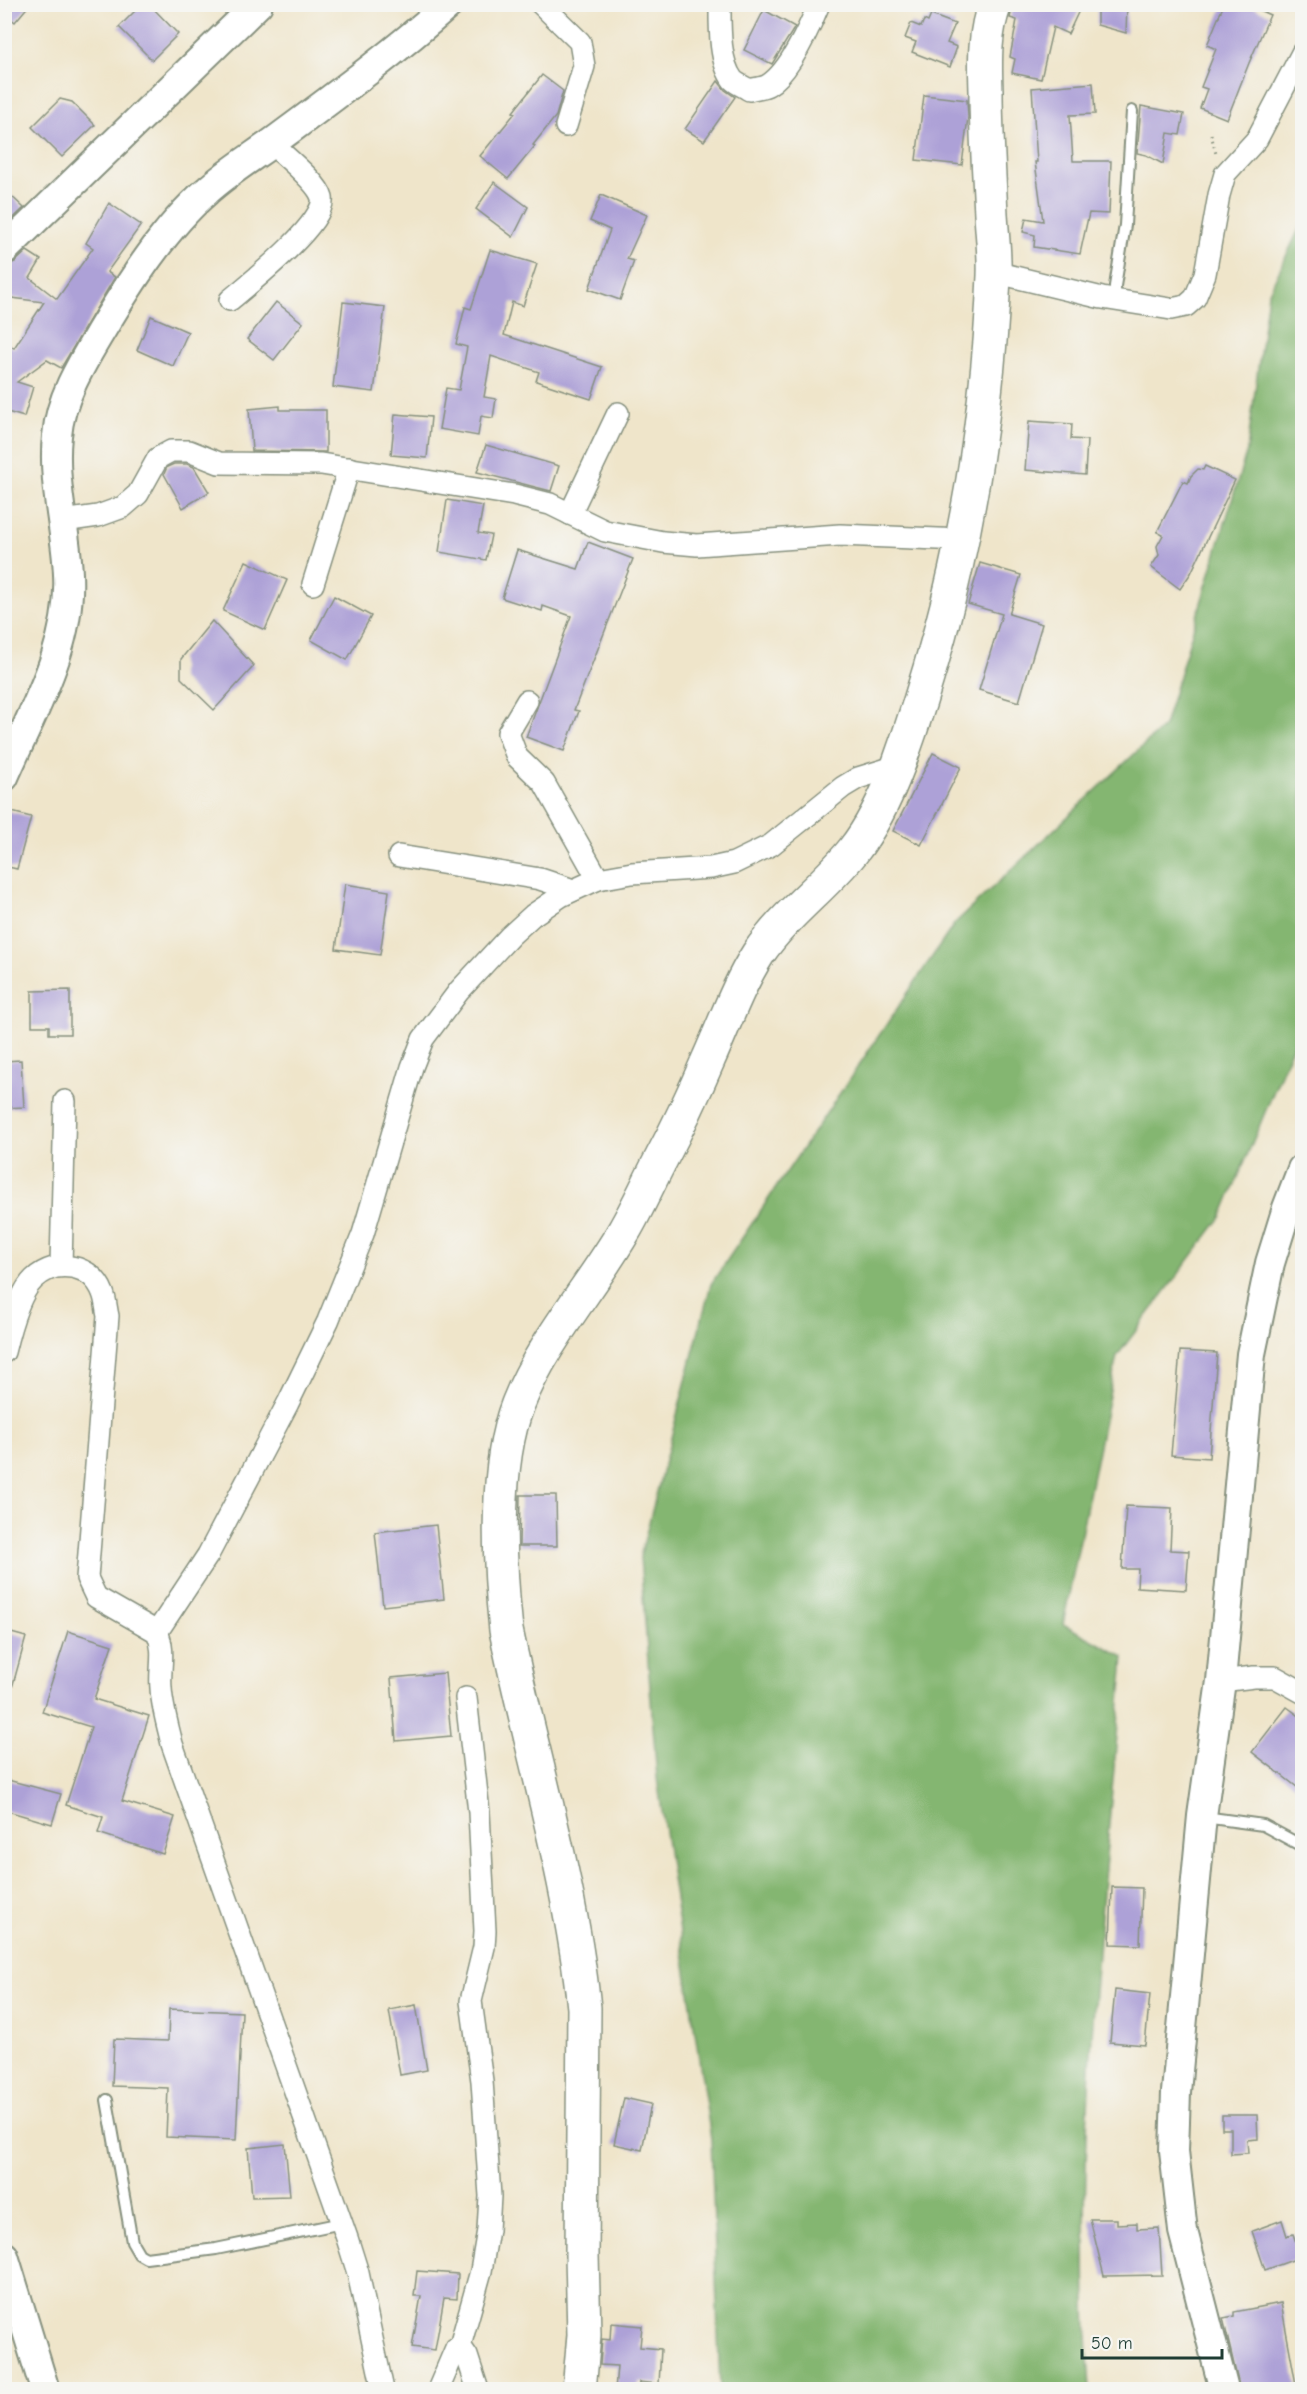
<svg xmlns="http://www.w3.org/2000/svg" width="1307" height="2394" font-family="'Comic Neue',sans-serif">
<rect width="100%" height="100%" fill="#f6f6f2"/>
<filter id="ink" filterUnits="userSpaceOnUse"><feTurbulence type="fractalNoise" baseFrequency=".0167" numOctaves="2"/><feDisplacementMap in="SourceGraphic" scale="12" xChannelSelector="R" yChannelSelector="G"/><feConvolveMatrix kernelMatrix="1 2 1 2 8 2 1 2 1" color-interpolation-filters="sRGB"/></filter>
<filter id="wash" filterUnits="userSpaceOnUse"><feTurbulence type="fractalNoise" baseFrequency=".008" numOctaves="4" result="noise"/><feDisplacementMap in="SourceGraphic" scale="24" xChannelSelector="R" yChannelSelector="G"/><feGaussianBlur stdDeviation="1.35" result="paint"/><feColorMatrix in="noise" values="0 0 0 0 0 0 0 0 0 0 0 0 0 0 0 0 0 1.4 0 .05"/><feComposite in="paint" operator="in"/></filter>
<g filter="url(#wash)">
<rect width="100%" height="100%" fill="#efe5ca"/>
<path fill="#84b671" stroke="#527a52" stroke-width="1.5" d="M1302,223V1023L1222,1216L1117,1356L1063,1624L1124,1657C1103,1901 1073,2145 1090,2389H720L711,2139L657,1778L640,1557L711,1284L955,923L1164,726L1247,450L1268,294Z"/>
<g id="blocks">
<g fill="#ada1d7">
<path d="M4,4H30L15,22L4,13Z"/>
<path d="M142,4H149L178,34L152,60L119,27Z"/>
<path d="M1013,4H1082L1068,34L1053,27L1041,79L1012,73L1015,59L1010,57L1017,20L1010,18Z"/>
<path d="M1097,4H1127L1126,33L1097,25Z"/>
<path d="M1224,4H1245L1270,15L1249,63L1227,119L1200,108L1207,89L1201,87L1216,49L1207,45Z"/>
<path d="M764,10L795,27L772,64L744,50Z"/>
<path d="M931,15L955,24L947,43L957,47L950,67L912,52L916,42L905,38L911,23L921,27L924,20L928,22Z"/>
<path d="M542,75L563,91L556,116L533,145L535,146L508,179L480,156L515,113L513,112Z"/>
<path d="M718,81L725,90L735,97L704,141L685,129Z"/>
<path d="M1093,83L1095,114L1070,115L1073,161H1111L1109,214L1089,213L1080,254L1034,247L1035,235L1023,232L1026,218L1043,221L1035,162H1037L1032,88Z"/>
<path d="M924,95L967,100L968,117L962,165L916,160Z"/>
<path d="M60,99L72,102L95,125L62,157L32,127Z"/>
<path d="M1141,106L1184,114L1180,135L1168,133L1163,164L1146,155L1137,153Z"/>
<path d="M494,182L528,207L513,237L476,209Z"/>
<path d="M4,189L24,208L4,227Z"/>
<path d="M601,195L647,215L627,259L634,261L620,300L589,289L610,230L590,221Z"/>
<path d="M109,203L141,225L107,272L115,277L61,368L47,360L17,382L33,387L24,417L4,411V342L14,348L44,302L4,297V266L15,262L27,251L41,260L30,278L57,299L93,248L86,243Z"/>
<path d="M490,250L537,264L523,306L512,302L504,335L602,367L591,399L536,381L539,372L491,356L484,397L496,399L493,418L481,416L478,436L439,429L446,388L459,390L467,347L456,344L465,307L471,309Z"/>
<path d="M276,302L303,323L274,360L247,339Z"/>
<path d="M343,302L385,307L374,392L333,387Z"/>
<path d="M151,316L188,332L173,366L137,350Z"/>
<path d="M280,406V410H326V452L252,451L249,409Z"/>
<path d="M395,414L431,417L427,458L391,455Z"/>
<path d="M1029,421L1072,424L1071,439L1087,440L1085,475L1025,470Z"/>
<path d="M486,445L559,466L551,491L477,472Z"/>
<path d="M174,464H187L194,467L209,492L183,508L164,474L167,467Z"/>
<path d="M1205,466L1235,480L1191,573L1180,589L1151,567L1159,555L1157,546L1163,535L1157,532L1183,481L1188,483L1191,476L1198,469L1203,470Z"/>
<path d="M447,500L483,506L478,533L491,535L486,560L439,552Z"/>
<path d="M588,542L633,559L574,710L579,711L564,751L526,737L571,616L543,606L542,611L502,598L517,550L578,569Z"/>
<path d="M246,561L287,580L265,630L223,611Z"/>
<path d="M980,563L1021,575L1009,614L1042,624L1019,702L979,690L1002,614L968,604Z"/>
<path d="M334,596L371,616L347,660L311,640Z"/>
<path d="M212,621L254,666L214,710L181,678V659Z"/>
<path d="M933,753L961,767L921,845L893,831Z"/>
<path d="M4,810L31,817L17,869L4,866Z"/>
<path d="M345,884L389,891L380,955L336,949Z"/>
<path d="M70,990V1034H49V1026H32V991Z"/>
<path d="M21,1060L24,1107L4,1108V1061Z"/>
<path d="M1180,1351L1217,1353L1209,1458L1171,1455Z"/>
<path d="M520,1495H556L557,1546H519Z"/>
<path d="M1126,1506L1172,1508L1170,1550L1189,1551L1186,1590L1137,1587L1138,1569H1122Z"/>
<path d="M436,1525L444,1599L383,1606L375,1532Z"/>
<path d="M4,1631L26,1637L9,1699H4Z"/>
<path d="M68,1631L112,1645L94,1699L149,1716L122,1801L175,1817L163,1854L98,1833L103,1817L66,1805L91,1727L42,1712Z"/>
<path d="M445,1673L451,1736L396,1741L391,1678Z"/>
<path d="M1287,1707L1302,1718V1791L1252,1752Z"/>
<path d="M4,1779L61,1794L52,1824L4,1810Z"/>
<path d="M1112,1887L1142,1888L1140,1945L1110,1944Z"/>
<path d="M1115,1990L1150,1994L1145,2045L1110,2042Z"/>
<path d="M416,2005L427,2070L400,2075L389,2010Z"/>
<path d="M169,2009L242,2012L236,2140L166,2137L168,2088L112,2086L114,2039L168,2041Z"/>
<path d="M624,2098L651,2104L642,2150L614,2144Z"/>
<path d="M1222,2115H1257L1258,2139L1247,2140L1248,2153L1231,2154V2129H1222Z"/>
<path d="M285,2144L290,2196L252,2197L248,2148Z"/>
<path d="M1090,2219H1117V2224L1137,2223V2229L1159,2228L1162,2275L1104,2276Z"/>
<path d="M1282,2220L1287,2236L1293,2234L1301,2257L1265,2270L1252,2231Z"/>
<path d="M417,2271L458,2274L457,2299L444,2298L435,2350L412,2347L421,2296H414Z"/>
<path d="M1281,2303L1297,2390H1240L1223,2318L1234,2316V2312Z"/>
<path d="M611,2323L642,2326L640,2347L661,2349L659,2384L639,2382L638,2390H615L617,2366L600,2365L602,2339L610,2340Z"/>
</g>
</g>
</g>
<g filter="url(#ink)">
<use href="#blocks" fill-opacity="0" stroke="#87917f" stroke-width="1.5"/>
<g fill="none" stroke-linecap="round" stroke-linejoin="round">
<g stroke="#87917f" stroke-width="14">
<g id="lane">
<path d="M1115,300V286L1125,225L1132,111"/>
<path d="M1204,1817L1263,1825L1302,1846"/>
<path d="M107,2100L132,2242L139,2254L146,2258L216,2249L342,2223"/>
</g>
</g>
<g stroke="#87917f" stroke-width="24">
<g id="street">
<path d="M541,4L580,42L584,66L566,126"/>
<path d="M720,4C720,26 719,62 733,80C737,84 745,87 749,90C755,88 763,88 768,85C789,73 810,26 819,4"/>
<path d="M994,272L1102,298L1171,309L1186,306L1195,298L1205,274L1219,195L1225,174L1257,139L1302,53"/>
<path d="M230,300C249,284 327,222 322,198C318,182 283,155 271,143"/>
<path d="M570,514L618,413"/>
<path d="M63,521L98,516L123,507L138,494L158,458L171,451H189L219,463L321,464L514,495L550,504L605,531L663,542L697,545L840,535L963,540"/>
<path d="M313,584L349,468"/>
<path d="M527,701L508,733L517,757L544,783L598,879"/>
<path d="M399,856L540,879L573,890"/>
<path d="M61,1266L65,1101"/>
<path d="M4,1352C9,1331 19,1293 34,1279C56,1258 92,1264 103,1293C106,1300 106,1308 108,1316L87,1578L96,1597L157,1632C166,1651 159,1668 161,1688C162,1707 168,1726 172,1744L347,2238L358,2273L383,2390"/>
<path d="M157,1632L208,1555L288,1403L328,1321L363,1234L412,1067L423,1039L459,991L510,936L533,915L561,896L598,879L632,873L711,868L734,863L771,845L843,787L858,778L897,766"/>
<path d="M1221,1681L1254,1677H1275L1302,1692"/>
<path d="M460,2346L467,2356L478,2390"/>
<path d="M438,2390L456,2348L460,2346L481,2271L488,2230L490,2196L482,2081L471,2001L484,1947L485,1931L479,1812L466,1698"/>
</g>
</g>
<g stroke="#87917f" stroke-width="32">
<g id="secondary">
<path d="M4,250L258,4"/>
<path d="M4,777C32,712 72,646 68,574C66,528 52,482 57,436C60,398 82,363 101,331C129,284 165,227 207,191C229,171 256,155 280,137C338,94 395,52 449,4"/>
<path d="M4,2256L45,2390"/>
<path d="M1224,2390L1183,2231L1174,2151L1176,2092L1202,1816L1221,1681L1251,1354L1270,1263L1287,1208L1302,1169"/>
</g>
</g>
<g stroke="#87917f" stroke-width="36">
<path id="primary" d="M579,2390L584,2335L582,2255L584,2008C571,1880 532,1756 506,1630C499,1565 494,1465 518,1404C543,1341 590,1289 624,1231C637,1209 648,1184 660,1161C678,1127 694,1093 709,1058C725,1023 737,987 758,954C784,915 823,888 853,851C872,827 887,795 898,766C955,609 987,443 994,276C995,255 992,234 991,214C989,173 986,132 986,91C985,61 984,32 995,4"/>
</g>
<path stroke="#87917f" stroke-width="3" stroke-dasharray="1.5 4.5" stroke-linecap="butt" d="M1211,134L1216,154"/>
<use href="#lane" stroke="#fff" stroke-width="10"/>
<use href="#street" stroke="#fff" stroke-width="21"/>
<use href="#secondary" stroke="#fff" stroke-width="28"/>
<use href="#primary" stroke="#fff" stroke-width="33"/>
</g>
</g>
<rect width="1307" height="2394" fill="none" stroke="#f6f6f2" stroke-width="24"/>
<path d="M1082 2349v9h140v-9" fill="none" stroke="#1f3d34" stroke-width="3"/>
<text x="1091" y="2349" font-size="18" fill="#1f3d34" stroke="#f6f6f2" stroke-width="4.5" paint-order="stroke">50 m</text>
</svg>
